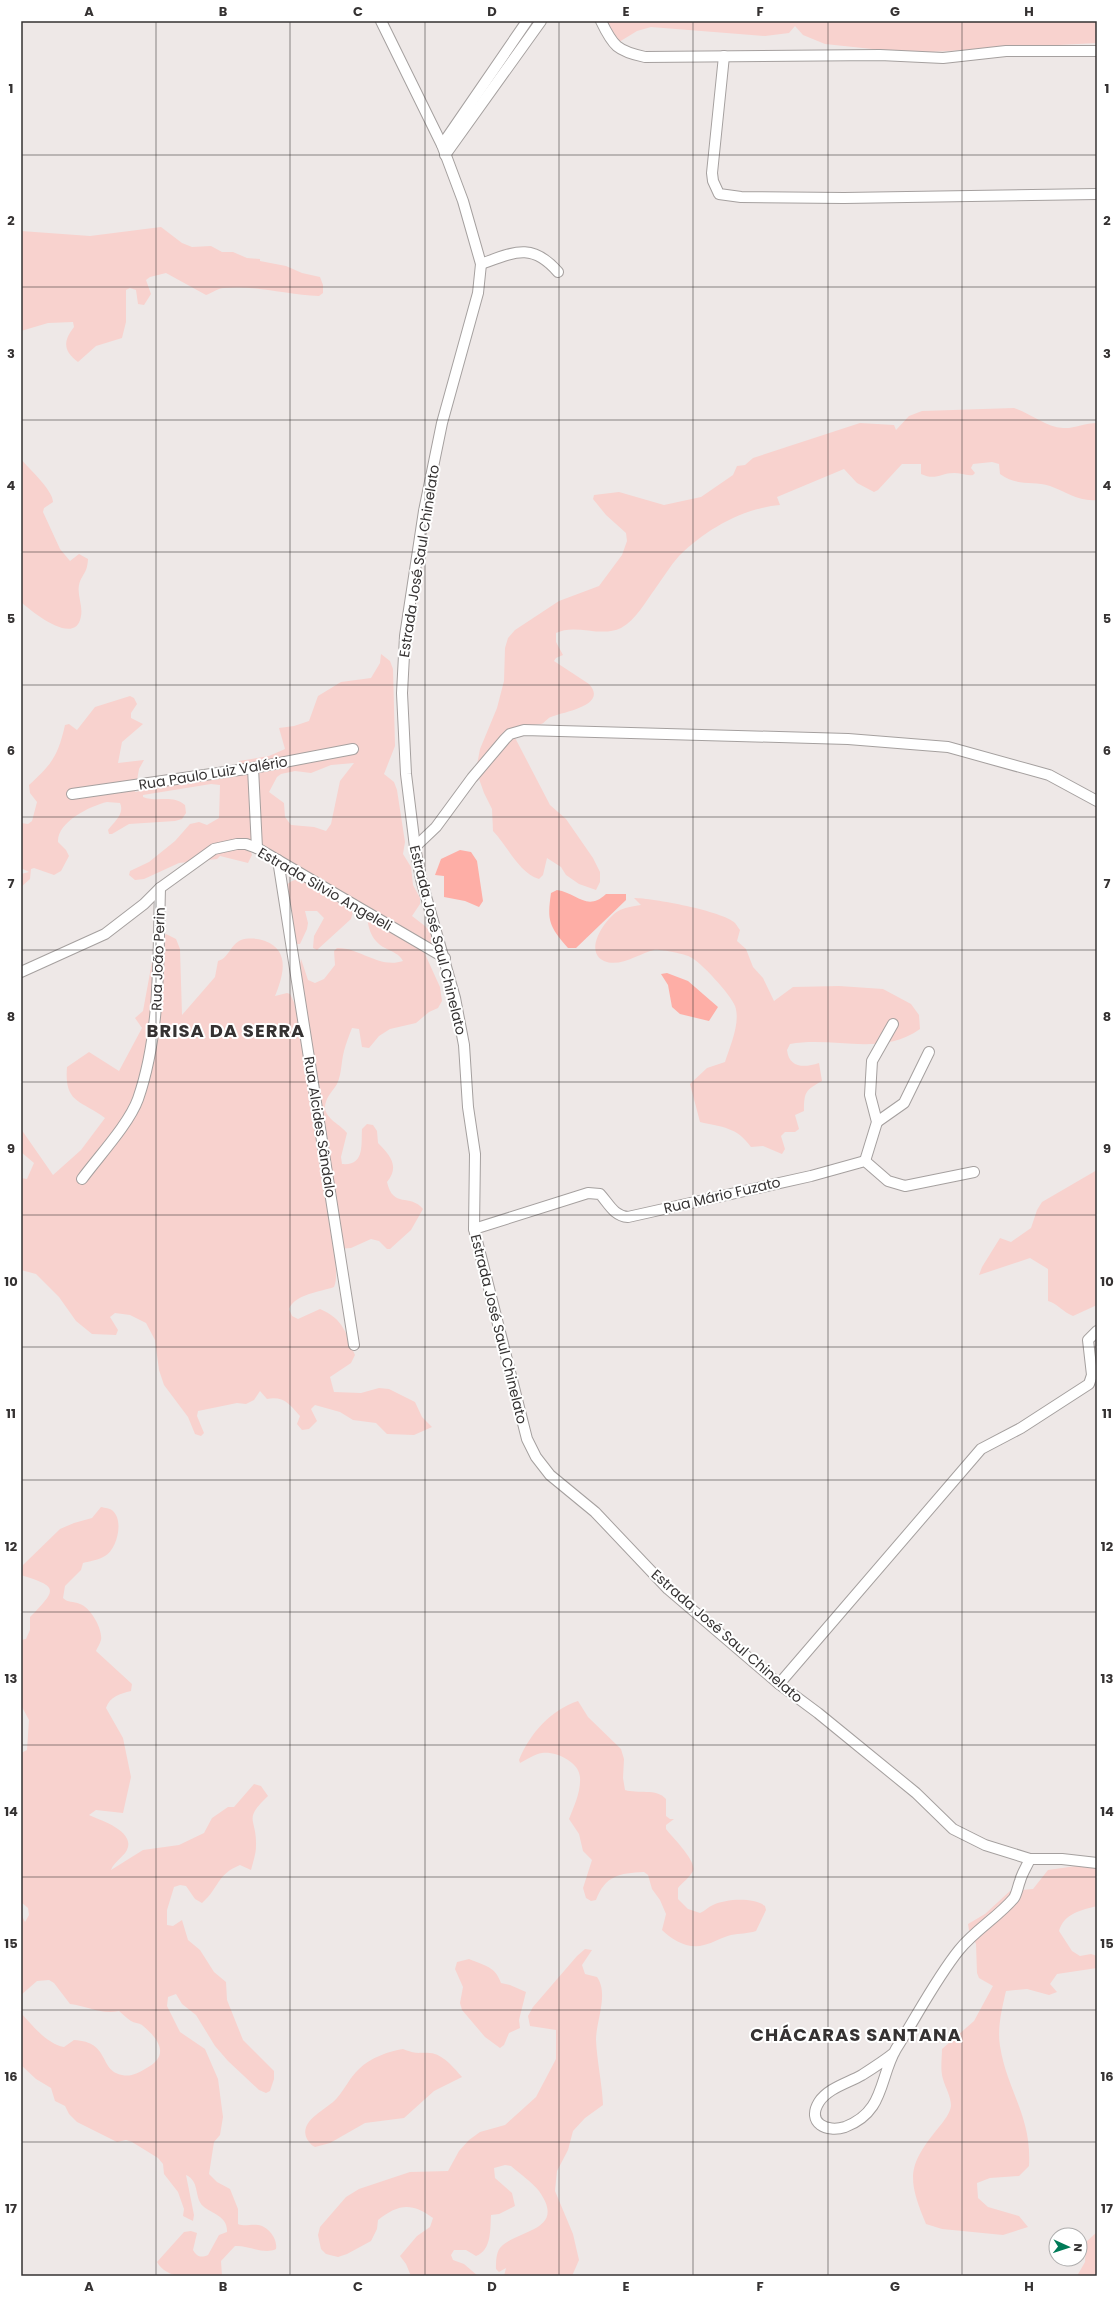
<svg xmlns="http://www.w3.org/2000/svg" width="1118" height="2297" font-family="Poppins,sans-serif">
<rect width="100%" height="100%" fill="#eee8e7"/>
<g fill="#f8d2ce" fill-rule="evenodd">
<path d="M603,21H1097V43L910,53L825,44L803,35L795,26L789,33L765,36L651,27L637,31L619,42L611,37Z"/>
<path d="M161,227L182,243L192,247L211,246L222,252H233L247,258L260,259V261L286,266L302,273L320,277L323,285V293L319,296C286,295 257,285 224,288C218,288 212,293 206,295L166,273L150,277L146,280L151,294L144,305L138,304L136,290L130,288L126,290V322L122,338L96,346L78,362C63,351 63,341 74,327L73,322L48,323L21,331V231L90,236Z"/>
<path d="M1014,408C1030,413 1046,427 1063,428C1073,429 1085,423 1097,423V500C1079,502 1067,492 1050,486C1032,480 1017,487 1000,474L999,464L992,462L973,464L971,468L975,473L973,475C966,476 961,473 954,473C940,473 936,481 921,474V464H902L878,490L874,492L857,483L844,469L777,497L780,505C743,508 705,530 679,556C670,566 663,578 655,589C646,601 636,620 621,628C601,638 575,623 556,633V642L563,655L556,658L554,661L589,684C609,706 562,712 551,717C547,718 545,723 541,724C530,726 521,724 511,730L550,805L566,819L593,858L600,872V882L596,890L579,884L566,875L561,867L547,858L543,875L539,879C519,873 507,845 493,831L492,809L484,793L478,776L477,765L480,749L497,708L504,681L505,648L508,638L515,630L559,601L599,586L622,555L627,541L626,533L606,515L593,499L594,495L619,492L664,505L701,497L733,475L737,466L745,465L753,458L860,423L894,425L896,430L909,416L922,411Z"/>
<path d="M21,459C29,469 53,490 53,502L44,508L43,512L60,549L70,561L79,554L88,559C87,575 82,573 79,585C77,595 83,606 81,616C76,648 31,611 21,602Z"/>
<path d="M381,654L390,661L393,669L395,746L384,774L394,782L397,790L405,842L403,854L411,867L413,885L420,898V904L412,916L425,926L444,948L426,951L425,954L440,987L442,1001L438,1008L429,1012L416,1023L390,1029L379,1036L369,1048L362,1047L359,1029L352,1028C349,1036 346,1043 344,1051C341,1062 342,1073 337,1084C332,1092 325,1098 325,1108C326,1119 341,1125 347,1133L341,1157L342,1164C365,1166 361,1145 362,1129L367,1124L373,1125L377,1131L378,1143C390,1155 400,1166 387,1182C393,1209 410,1193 423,1209L411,1230L390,1249H387L379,1241L371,1239L351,1248L337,1249C333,1262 339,1275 334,1287C320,1292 295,1294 289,1309L292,1316L298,1319L320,1309C344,1319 346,1334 355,1355L351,1363L330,1377L334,1392L361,1393L379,1388L389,1389L415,1402L422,1417L432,1427L414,1435L387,1434L376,1423L353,1420L340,1412L315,1405L311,1409L317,1421L309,1429L302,1430L297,1424L300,1416C289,1404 284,1396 267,1399L260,1391L254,1400L246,1404L237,1403L198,1411L197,1416L204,1433L201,1436L195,1434L188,1417L164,1385L159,1370L155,1340L146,1323L130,1315L115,1313L110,1317L118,1330L116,1335L92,1334L76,1321L59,1297L36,1274L21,1270V1178L27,1179L34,1163L21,1152V1129L53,1175L81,1150L105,1118C81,1100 64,1104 67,1067L89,1052L119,1071L142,1028L135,1018L143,1011L152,962L161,940L166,934L176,939L180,949L182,1015L215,977L218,961C229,958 230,945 241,940C247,938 259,938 265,941C291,951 283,976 275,996L287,993L290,994L302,1019L299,970L301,959L308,980L315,983L324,979L335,965L334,951L337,948C359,947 379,969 403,961C399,954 393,952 385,948C370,940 367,925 367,910L351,902L353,912L351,919L317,950L313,948L314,936L324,918L317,911H305L308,923L307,929L300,944H295L283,891C290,877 299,879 313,880L251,840L247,841L252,855L248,863L220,856L217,859L179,863L144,879L135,880L129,875L130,871L149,862L175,841L190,824L199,822L207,825L219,818L220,785L211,784L143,795V797C158,803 171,794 185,805L186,813L182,819L175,821L129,824L112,834H109L108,830C114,822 125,814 120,803C116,803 111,802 107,802C90,806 57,822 58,842L66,850L69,856L61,871L54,875L34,868L31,869L30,879L21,887V874L29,872L21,868V823L28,824L32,821L37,802L30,793L29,785C52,764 58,756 65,725L69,724L77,730L95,707L130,696L134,698L137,704L131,713V718L143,724L122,742L118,763L144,760L139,769L135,792L201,779L240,768L239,761L269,756L285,749L279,728L294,726L309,721L318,696L341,682L371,678L380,663ZM354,763L340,781L331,824L326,831L314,827L291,825L285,817L284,803L269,792L277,777L281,774L295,771L311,773L331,765Z"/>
<path d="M634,898C652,898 723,911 735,923C737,925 738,928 740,930L737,941L746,949L753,967L763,978L774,1001L793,987L839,986L883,989L911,1004L919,1015L920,1029C881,1057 834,1036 790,1044L787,1050C789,1068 804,1068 819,1063L822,1081C806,1090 804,1091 804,1111L795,1115L799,1129L795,1132H785L781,1136L785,1149L782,1154L763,1146L751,1147C737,1127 722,1127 700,1122L690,1084L707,1068L725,1062C730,1046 741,1022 735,1006C731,995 700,961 690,957C685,954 659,949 654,950C640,953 620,968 604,961C582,951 607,916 620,910C627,907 635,906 641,905Z"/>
<path d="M1097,1170V1305L1073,1316C1063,1312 1058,1304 1048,1301V1269L1030,1258L979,1275L982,1267L1000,1238L1011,1242L1031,1228L1037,1210L1042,1202Z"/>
<path d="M101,1507C105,1508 110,1508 113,1511C124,1521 117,1549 105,1556C99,1560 90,1561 83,1563L81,1570L65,1586L63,1598C68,1603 73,1601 80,1604C90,1607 103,1629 101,1640C100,1644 97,1648 96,1651L132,1684L131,1691C120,1694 110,1696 106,1708L123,1738L131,1777L123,1813L96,1810L89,1815C100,1820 132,1830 128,1847C126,1856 114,1861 111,1870L143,1850L179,1845L204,1833L212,1818L228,1807H234L254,1784L261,1786L268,1796C242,1821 257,1817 256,1846C256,1854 253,1862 251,1870L240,1865C216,1875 220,1887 202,1903L195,1899L186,1886L180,1885L174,1887L167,1910V1925L173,1926L182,1920L188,1940L200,1950L214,1972L226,1982L227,2000L243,2040L274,2071V2079L270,2091L266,2093L259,2090L228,2061L215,2046L196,2015L182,2004L176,1994L168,1997L167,2006L180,2032L205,2049L218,2079L223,2117L220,2135L214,2142L209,2174L217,2182L230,2189L238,2209V2224C245,2227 250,2224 258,2225C268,2226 278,2239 276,2249C264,2255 248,2245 235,2246L221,2261L222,2276C201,2276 169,2283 157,2262L184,2232L191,2231L197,2233L193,2250C197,2257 201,2258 208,2255L219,2235L227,2232C228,2216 212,2214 203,2206C194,2198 200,2181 186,2175L194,2215L193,2221L183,2216L184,2209L178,2192L164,2174L163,2164L158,2158L132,2142L126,2140L117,2142L77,2122L69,2114L65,2106L55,2101L51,2088L36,2079L21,2065V2013C33,2026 47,2044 64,2047L74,2040C111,2042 98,2070 122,2075C131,2077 138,2073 145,2069C171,2056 159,2039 142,2025C139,2023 134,2023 131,2021C126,2018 123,2014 119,2011C102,2015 87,2006 70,2004L54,1983L49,1980L37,1981L21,1995V1914L25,1922L29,1915L28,1908L21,1902V1753L27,1750L29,1720L21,1705V1640L26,1639L30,1630V1617C57,1589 59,1587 21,1575L23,1565L60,1529L74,1523L92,1518Z"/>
<path d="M578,1701L588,1717L621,1749L624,1759L623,1778L625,1790C637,1794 657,1788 666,1799V1816L670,1819H674L666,1825V1829C672,1837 697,1861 693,1871C690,1877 682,1883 678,1888V1899L688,1909L700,1913C705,1911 708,1907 713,1905C726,1899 753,1897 765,1906L766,1910L756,1931C747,1934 740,1933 731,1935C722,1937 713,1943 704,1945C689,1950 672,1940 662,1930L666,1914L660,1900L652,1889L648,1875L644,1872C619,1873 605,1876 596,1900L591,1901L586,1898L583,1888L592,1860L583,1851L579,1834L569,1819C574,1806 581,1792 580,1777C579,1762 556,1751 542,1753C535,1754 526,1760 520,1763L519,1760C530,1733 551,1710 578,1701Z"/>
<path d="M1097,1863V1906C1082,1910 1064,1913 1059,1931L1072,1951L1080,1956L1091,1954L1097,1956V1968L1057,1974L1050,1984L1057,1992L1049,1995L1027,1989L1006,1991C1002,2008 997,2029 1000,2046C1007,2091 1032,2116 1029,2166L1019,2176L990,2178L977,2183L978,2198L988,2207L1019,2216L1028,2227L1003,2235L942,2229L926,2224C907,2178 907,2166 939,2127C944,2121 950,2113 951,2106C951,2096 945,2087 943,2079C940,2070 942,2058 942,2049L974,2021L993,1986L979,1978L977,1973L976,1944L969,1930L968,1924L985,1914L1010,1891L1033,1889L1048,1870Z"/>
<path d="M585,1949L592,1950L582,1965L585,1974L597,1977C609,1994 596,2021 596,2040C597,2062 602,2083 603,2105L585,2118L573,2131L568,2150L557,2171L555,2191L573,2234L579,2260L572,2276H504L506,2268L499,2272L496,2269C496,2262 496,2253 500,2248C516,2229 568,2232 539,2191C532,2182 520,2174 511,2166L505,2165L494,2168L495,2178L512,2193L515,2206L499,2214L491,2215C490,2229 492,2250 476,2256L466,2250H454L451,2255L453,2260L464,2264L478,2276H411L406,2264L400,2256L417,2236L430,2227L433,2218C412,2202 398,2204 378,2220L377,2229L371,2241L347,2254L338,2257L326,2254L321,2249L318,2235L320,2227L346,2197L359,2189L410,2172L448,2171L459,2151L469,2140L480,2132L505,2125L536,2097L556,2059V2030L530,2026L528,2016L533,2007L577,1956Z"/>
<path d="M469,1959C485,1966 495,1966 501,1983L510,1985L526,1992L519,2020L520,2028L509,2033L504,2045L500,2048L485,2037L462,2010L460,2003L463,1987L455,1969L457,1962Z"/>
<path d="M403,2049C419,2055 416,2052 430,2053C443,2054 454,2068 462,2077L434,2091L404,2118L365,2123L330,2143L315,2147C311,2145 310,2143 307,2139C298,2120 327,2110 337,2098C345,2089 350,2077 359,2069C370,2058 389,2051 403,2049Z"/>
<path d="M1097,2232V2276H1077L1085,2262L1086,2242Z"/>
</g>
<g fill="#feaea6">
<path d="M460,850L471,852L477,861L483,901L479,907L465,901L444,897V876L435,875L441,859Z"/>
<path d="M557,890C577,893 587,912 606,894H626V900L576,948H568C549,926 547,921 551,893Z"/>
<path d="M667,973L688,981L718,1007L709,1021L680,1014L672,1007L668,985L661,974Z"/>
</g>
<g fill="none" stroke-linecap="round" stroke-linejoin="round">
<g stroke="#a5a09f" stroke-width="12">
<g id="minor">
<path d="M381,21L442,145L463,201L481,264L478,293L442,423L424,511L405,636L402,693L406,774L415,847L421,879L455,998L464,1045L468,1107L475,1154L474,1229L527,1439L536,1457L550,1475L595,1512L668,1589L779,1684L818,1713L916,1793L953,1829L985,1845L1030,1859H1062L1097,1863"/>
<path d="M601,21C613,46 617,51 645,57L880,55L943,58L1006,51H1097"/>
<path d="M724,56L712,173L713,181L719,194L741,197L844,198L1097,194"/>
<path d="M442,145L527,21"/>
<path d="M445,155L541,21"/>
<path d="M481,264C514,252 532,242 558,272"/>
<path d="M253,768L257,848"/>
<path d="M72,794L253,768L353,749"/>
<path d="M415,847L436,827L472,778L505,739L510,734L524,730L848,739L948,747L1049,775L1097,801"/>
<path d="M278,860L354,1345"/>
<path d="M21,972L105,934L144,904L160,888L214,849L237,844H246L257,848L445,958"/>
<path d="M877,1122L904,1103L929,1052"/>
<path d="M865,1161L877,1122L870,1095L872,1061L893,1024"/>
<path d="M82,1179C98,1157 129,1124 138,1099C161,1033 158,957 160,888"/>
<path d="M474,1229L588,1193L600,1194C609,1204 614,1216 628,1217L811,1176L865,1161L888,1181L905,1186L974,1172"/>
<path d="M779,1684L981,1449L1021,1428L1089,1384L1092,1375L1088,1340L1097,1331"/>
<path d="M894,2053C884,2061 873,2068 862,2075C848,2083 828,2088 819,2102C806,2123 827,2133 845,2127C885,2112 879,2078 896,2049C917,2016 935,1980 959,1950C975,1930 998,1917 1014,1898C1017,1893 1018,1886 1020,1881C1022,1873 1027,1866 1030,1859"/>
</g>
</g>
<use href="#minor" stroke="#fff" stroke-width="10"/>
</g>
<path fill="none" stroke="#353232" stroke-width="1" stroke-opacity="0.55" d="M156,21V2276M290,21V2276M425,21V2276M559,21V2276M693,21V2276M828,21V2276M962,21V2276M21,155H1097M21,287H1097M21,420H1097M21,552H1097M21,685H1097M21,817H1097M21,950H1097M21,1082H1097M21,1215H1097M21,1347H1097M21,1480H1097M21,1612H1097M21,1745H1097M21,1877H1097M21,2010H1097M21,2142H1097"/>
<g text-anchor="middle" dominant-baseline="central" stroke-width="4" stroke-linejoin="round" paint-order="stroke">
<g font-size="14" fill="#353232" stroke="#fff">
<text transform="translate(419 561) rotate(-81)">Estrada José Saul Chinelato</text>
<text transform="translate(213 773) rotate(-9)">Rua Paulo Luiz Valério</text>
<text transform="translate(325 889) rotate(30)">Estrada Silvio Angeleli</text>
<text transform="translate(438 940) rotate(76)">Estrada José Saul Chinelato</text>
<text transform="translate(158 959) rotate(-88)">Rua João Perin</text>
<text transform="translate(320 1127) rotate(81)">Rua Alcides Sândalo</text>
<text transform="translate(722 1195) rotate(-13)">Rua Mário Fuzato</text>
<text transform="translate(499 1329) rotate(76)">Estrada José Saul Chinelato</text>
<text transform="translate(727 1636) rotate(41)">Estrada José Saul Chinelato</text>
</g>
<g font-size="18" font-weight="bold" letter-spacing="1" fill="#353232" stroke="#fff">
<text x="226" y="1030">BRISA DA SERRA</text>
<text x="856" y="2034">CHÁCARAS SANTANA</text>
</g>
</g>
<rect width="1118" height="2297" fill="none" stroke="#ffffff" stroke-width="44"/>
<g transform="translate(1068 2247) rotate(93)"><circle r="19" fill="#ffffff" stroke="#aeadad"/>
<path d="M0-3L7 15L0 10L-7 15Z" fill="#007a57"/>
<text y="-6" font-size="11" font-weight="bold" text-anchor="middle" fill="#353232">N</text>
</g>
<rect x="22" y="22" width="1074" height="2253" fill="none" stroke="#353232" stroke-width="1.5"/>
<g font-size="13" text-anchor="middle" font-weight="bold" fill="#353232">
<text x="89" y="16">A</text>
<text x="223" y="16">B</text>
<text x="358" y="16">C</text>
<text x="492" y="16">D</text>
<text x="626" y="16">E</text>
<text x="760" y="16">F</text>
<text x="895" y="16">G</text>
<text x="1029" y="16">H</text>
<text x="11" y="93">1</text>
<text x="1107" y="93">1</text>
<text x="11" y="225">2</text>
<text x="1107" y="225">2</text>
<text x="11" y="358">3</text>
<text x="1107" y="358">3</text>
<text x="11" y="490">4</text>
<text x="1107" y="490">4</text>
<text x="11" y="623">5</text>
<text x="1107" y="623">5</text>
<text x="11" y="755">6</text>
<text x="1107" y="755">6</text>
<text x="11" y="888">7</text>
<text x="1107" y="888">7</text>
<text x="11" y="1021">8</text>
<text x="1107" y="1021">8</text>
<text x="11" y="1153">9</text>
<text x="1107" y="1153">9</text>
<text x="11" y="1286">10</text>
<text x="1107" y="1286">10</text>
<text x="11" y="1418">11</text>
<text x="1107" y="1418">11</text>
<text x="11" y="1551">12</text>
<text x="1107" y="1551">12</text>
<text x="11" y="1683">13</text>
<text x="1107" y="1683">13</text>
<text x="11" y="1816">14</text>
<text x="1107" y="1816">14</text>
<text x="11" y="1948">15</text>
<text x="1107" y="1948">15</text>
<text x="11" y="2081">16</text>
<text x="1107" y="2081">16</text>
<text x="11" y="2213">17</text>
<text x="1107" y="2213">17</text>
<text x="89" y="2291">A</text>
<text x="223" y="2291">B</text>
<text x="358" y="2291">C</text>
<text x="492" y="2291">D</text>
<text x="626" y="2291">E</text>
<text x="760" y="2291">F</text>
<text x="895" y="2291">G</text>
<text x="1029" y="2291">H</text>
</g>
</svg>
